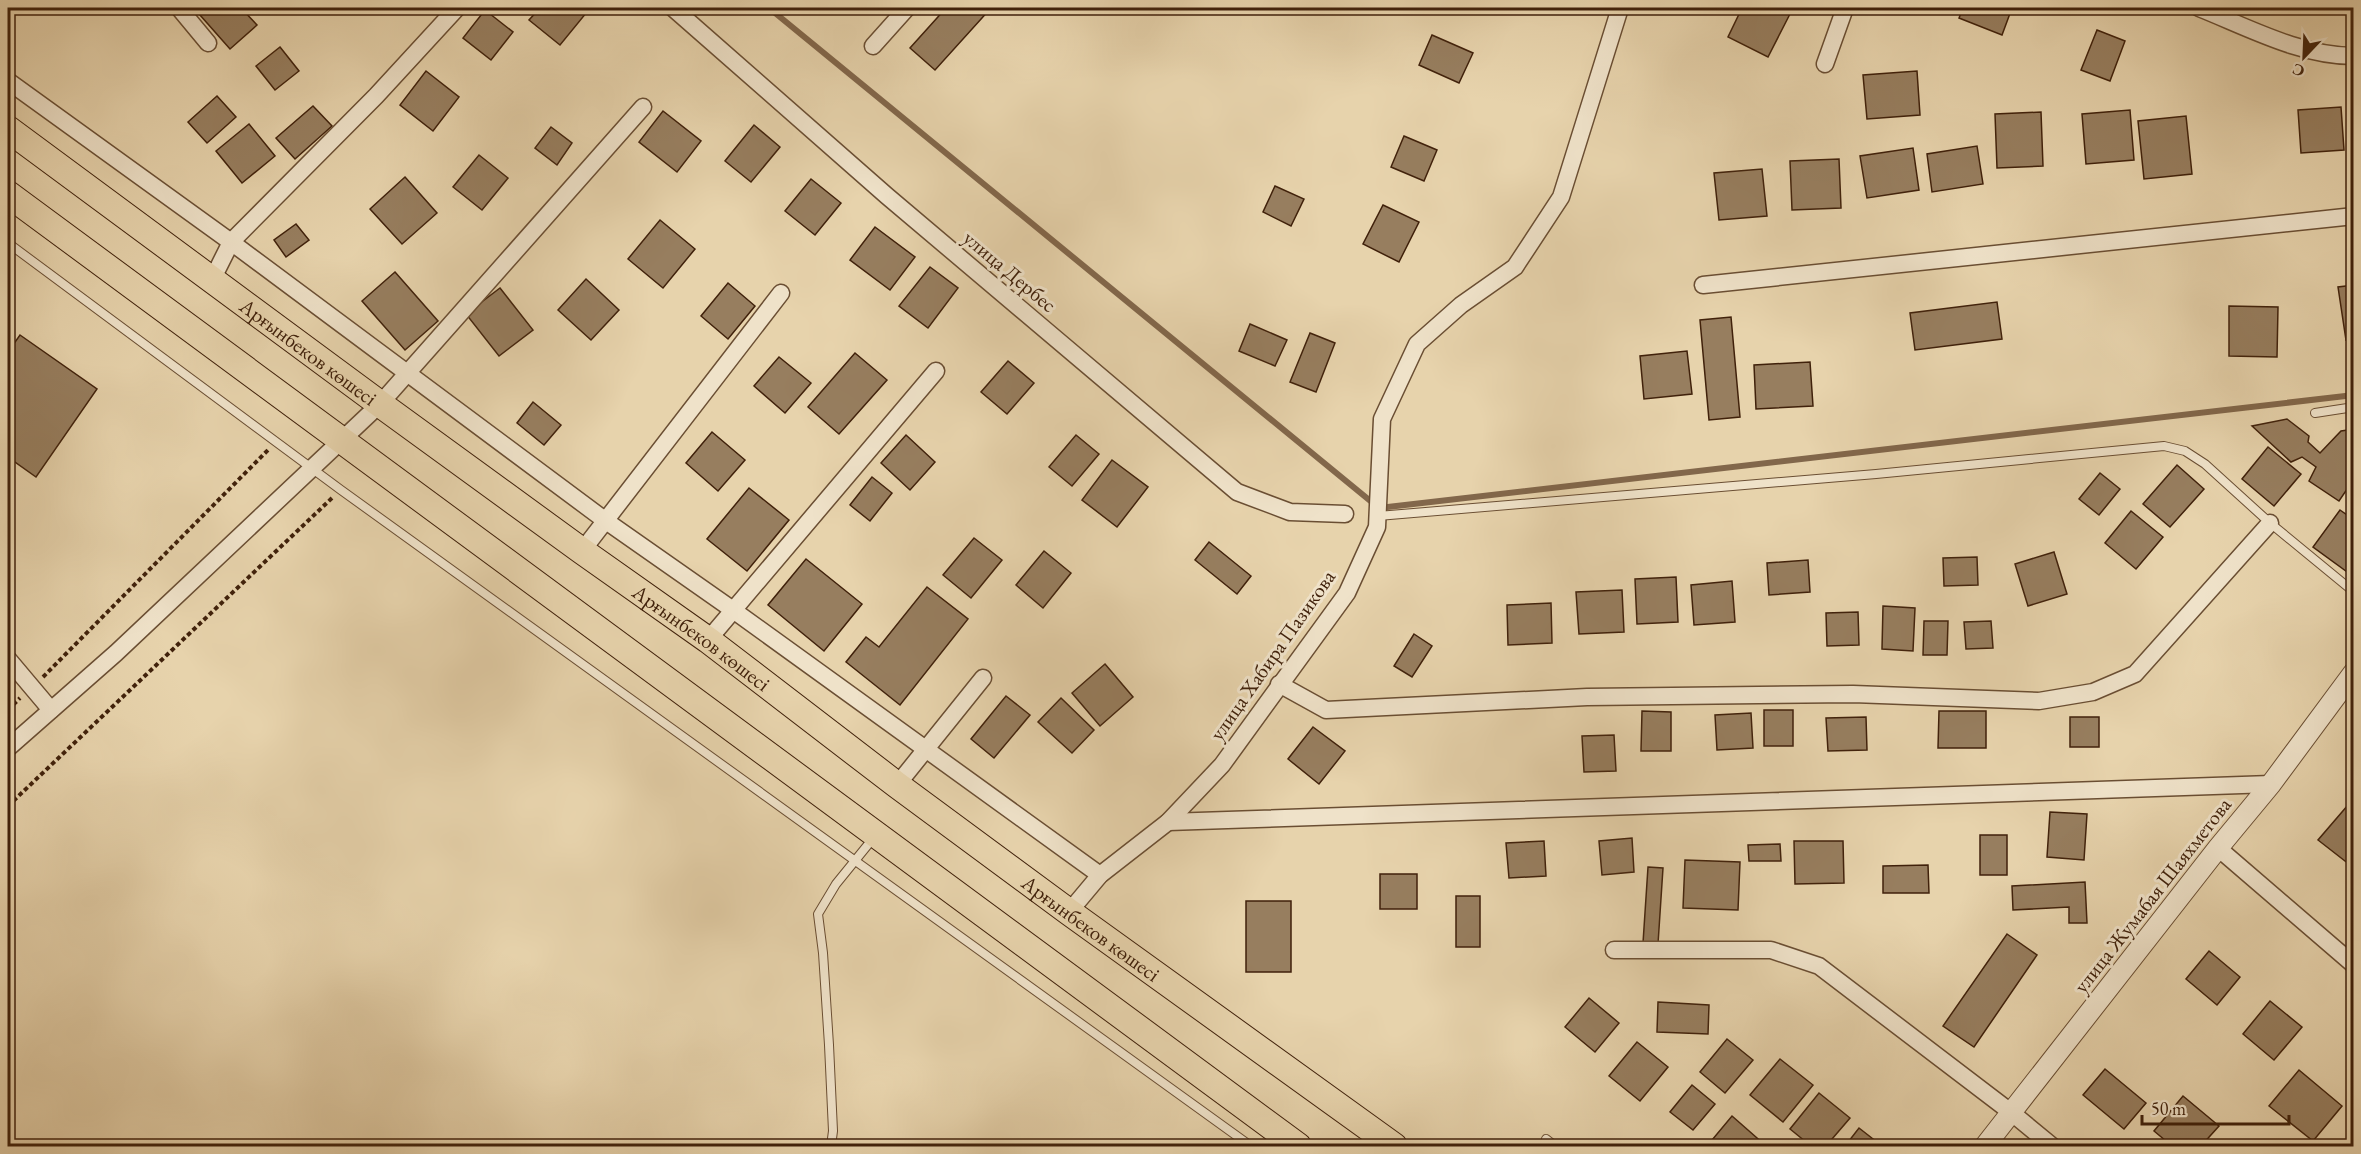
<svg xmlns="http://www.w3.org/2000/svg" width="2361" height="1154" font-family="'EB Garamond',serif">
<rect width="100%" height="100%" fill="#e7d3ac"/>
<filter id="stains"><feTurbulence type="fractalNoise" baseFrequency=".00333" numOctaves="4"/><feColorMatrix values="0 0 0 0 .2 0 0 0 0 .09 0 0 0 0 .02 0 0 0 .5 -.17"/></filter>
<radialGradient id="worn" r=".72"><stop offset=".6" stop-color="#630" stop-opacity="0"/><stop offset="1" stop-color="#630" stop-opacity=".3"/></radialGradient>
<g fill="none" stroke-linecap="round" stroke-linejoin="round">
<path stroke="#82674b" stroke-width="6" d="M769,8L1379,508L2354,395"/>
</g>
<g fill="#977e5f" stroke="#40210b" stroke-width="1.5">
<path d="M209,8H241L257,25L230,49L200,15Z"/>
<path d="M540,8H581L587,12L560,45L529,20Z"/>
<path d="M946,8H991L935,70L910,48Z"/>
<path d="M1742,8H1793L1768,57L1728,37Z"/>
<path d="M1963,8H2012L2002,35L1959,18Z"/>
<path d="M485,10L513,32L491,60L463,38Z"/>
<path d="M2097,30L2125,41L2110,81L2081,70Z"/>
<path d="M1432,35L1473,53L1459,83L1419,65Z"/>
<path d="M280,47L299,71L275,90L256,66Z"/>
<path d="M426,71L459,97L433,131L400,105Z"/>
<path d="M1917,71L1920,115L1867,119L1863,75Z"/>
<path d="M217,96L236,117L207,143L188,122Z"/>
<path d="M313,106L332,126L295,159L276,138Z"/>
<path d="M2341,107L2344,150L2301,153L2298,110Z"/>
<path d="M2130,110L2134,160L2086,164L2082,114Z"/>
<path d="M663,111L701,141L677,172L639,142Z"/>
<path d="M2041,112L2043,166L1997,168L1995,114Z"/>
<path d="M2186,116L2192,174L2144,179L2138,121Z"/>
<path d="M249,124L275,156L242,183L216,151Z"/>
<path d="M754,125L780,147L751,182L725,161Z"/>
<path d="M551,127L572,143L557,165L535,148Z"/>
<path d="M1404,136L1437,150L1424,181L1391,167Z"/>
<path d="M1977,146L1983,184L1932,192L1927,154Z"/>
<path d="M1913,148L1919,190L1867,198L1860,156Z"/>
<path d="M479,155L508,178L482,210L453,187Z"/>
<path d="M1839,159L1841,208L1792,210L1790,161Z"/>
<path d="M1762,169L1767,216L1719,220L1714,173Z"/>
<path d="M405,177L437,213L402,244L370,209Z"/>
<path d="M811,179L841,203L815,235L785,211Z"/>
<path d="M1275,186L1304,199L1291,226L1263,212Z"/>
<path d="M1383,205L1419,222L1399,262L1363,244Z"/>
<path d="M660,220L695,249L663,288L628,259Z"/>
<path d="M296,224L309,240L286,257L274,240Z"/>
<path d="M875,227L915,257L890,290L850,260Z"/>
<path d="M930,267L958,288L928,328L899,306Z"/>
<path d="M395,272L438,321L405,350L362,301Z"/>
<path d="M586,279L619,310L591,340L558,310Z"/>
<path d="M728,283L755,306L728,339L701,316Z"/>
<path d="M2354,285V338L2346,340L2338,287Z"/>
<path d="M500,288L533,330L499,356L466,314Z"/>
<path d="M1997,302L2002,339L1915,350L1910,313Z"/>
<path d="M2229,306L2278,307L2277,357L2229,356Z"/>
<path d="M1731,317L1740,417L1709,420L1700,320Z"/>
<path d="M1250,324L1287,340L1275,366L1239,351Z"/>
<path d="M1310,333L1335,343L1316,392L1290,382Z"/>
<path d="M20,335L97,389L36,477L8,457V352Z"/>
<path d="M1687,351L1692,394L1644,399L1640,356Z"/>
<path d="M855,353L887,380L839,434L808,407Z"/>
<path d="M779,357L811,383L785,413L754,386Z"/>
<path d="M1008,361L1034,383L1007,414L981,392Z"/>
<path d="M1810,362L1813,406L1756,409L1754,365Z"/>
<path d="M533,402L561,425L544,445L517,423Z"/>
<path d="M2287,419L2309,436L2308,442L2320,453L2341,431L2354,429V479L2339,501L2309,481L2316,467L2302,457L2291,462L2252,426Z"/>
<path d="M712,432L745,460L718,491L686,463Z"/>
<path d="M906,435L935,462L910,490L881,463Z"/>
<path d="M1076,435L1099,454L1072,486L1049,467Z"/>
<path d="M2268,447L2301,474L2274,506L2242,479Z"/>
<path d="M1112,460L1148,487L1117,527L1082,500Z"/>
<path d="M2177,465L2204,489L2170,527L2143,504Z"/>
<path d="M2100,473L2120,489L2099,515L2079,499Z"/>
<path d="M872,477L892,493L870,521L850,505Z"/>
<path d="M749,488L789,520L747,571L707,539Z"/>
<path d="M2340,510L2354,520V569L2350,574L2313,547Z"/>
<path d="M2131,511L2163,537L2136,569L2105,543Z"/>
<path d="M974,538L1002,560L971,598L943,575Z"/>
<path d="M1209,542L1251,576L1237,594L1195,560Z"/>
<path d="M1044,551L1071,573L1043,608L1016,585Z"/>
<path d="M2054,552L2067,594L2028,606L2015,564Z"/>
<path d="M1977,557L1978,585L1944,586L1943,558Z"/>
<path d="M806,559L862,604L824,651L768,605Z"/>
<path d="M1808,560L1810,592L1769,595L1767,563Z"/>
<path d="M1676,577L1678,622L1637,624L1635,579Z"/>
<path d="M1732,581L1735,622L1694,625L1691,585Z"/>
<path d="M927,587L968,619L900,705L846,662L866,637L879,647Z"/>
<path d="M1622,590L1624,632L1579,634L1576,592Z"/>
<path d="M1551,603L1552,643L1508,645L1507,605Z"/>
<path d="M1883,606L1915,608L1913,651L1882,649Z"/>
<path d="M1858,612L1859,645L1827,646L1826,613Z"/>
<path d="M1924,621H1948L1947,655H1923Z"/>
<path d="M1991,621L1993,648L1966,649L1964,622Z"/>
<path d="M1414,634L1432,646L1412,677L1394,666Z"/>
<path d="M1105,664L1133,697L1100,726L1072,693Z"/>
<path d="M1006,696L1030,715L994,758L971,739Z"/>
<path d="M1061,698L1094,730L1072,753L1038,722Z"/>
<rect x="1764" y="710" width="29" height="36"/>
<path d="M1642,711L1671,712V751H1641Z"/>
<path d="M1939,711H1986V748H1938Z"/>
<path d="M1751,713L1753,748L1717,750L1715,715Z"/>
<path d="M1866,717L1867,750L1828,751L1826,718Z"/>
<rect x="2070" y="717" width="29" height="30"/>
<path d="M1313,727L1345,751L1319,784L1288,759Z"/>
<path d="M1614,735L1616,771L1584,772L1582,736Z"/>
<path d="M2354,798V868L2318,840Z"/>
<path d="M2050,812L2087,814L2084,860L2047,857Z"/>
<rect x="1980" y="835" width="27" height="40"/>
<path d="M1632,838L1634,872L1602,875L1599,841Z"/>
<path d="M1544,841L1546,876L1509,878L1506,843Z"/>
<path d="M1794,841H1843L1844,883L1795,884Z"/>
<path d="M1780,844L1781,861H1749L1748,845Z"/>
<path d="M1685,860L1740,862L1738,910L1683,908Z"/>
<path d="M1928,865L1929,893H1883V866Z"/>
<path d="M1648,867L1663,868L1658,944L1643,943Z"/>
<rect x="1380" y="874" width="37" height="35"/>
<path d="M2085,882L2087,923H2069V907L2013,910L2012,886Z"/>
<rect x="1456" y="896" width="24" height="51"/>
<rect x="1246" y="901" width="45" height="71"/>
<path d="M2007,934L2037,955L1974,1047L1943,1026Z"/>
<path d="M2209,951L2240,977L2217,1005L2186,979Z"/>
<path d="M1589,998L1619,1023L1595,1052L1565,1027Z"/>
<path d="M2270,1001L2302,1027L2274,1060L2243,1034Z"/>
<path d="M1658,1002L1709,1005L1708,1034L1657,1032Z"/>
<path d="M1727,1039L1753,1060L1725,1093L1700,1072Z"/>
<path d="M1637,1042L1668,1067L1640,1101L1609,1076Z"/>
<path d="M1780,1059L1813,1085L1783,1122L1750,1095Z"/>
<path d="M2105,1069L2146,1103L2124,1129L2083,1095Z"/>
<path d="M2299,1070L2342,1106L2313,1141L2269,1106Z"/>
<path d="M1692,1085L1715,1104L1693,1130L1670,1112Z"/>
<path d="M1819,1093L1850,1118L1826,1146H1811L1790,1129Z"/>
<path d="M2183,1096L2219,1126L2201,1146H2172L2154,1131Z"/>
<path d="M1732,1116L1765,1145L1764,1146H1707Z"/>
<path d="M1859,1128L1882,1146H1845Z"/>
</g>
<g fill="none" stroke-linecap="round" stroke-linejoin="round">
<g stroke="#6a4e33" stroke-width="10">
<g id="service">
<path d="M8,243L341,490L1248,1144L1272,1146"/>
<path d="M2315,413L2354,407"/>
<path d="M1378,516L1876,474L2164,446L2185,451L2205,464L2270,523L2354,592"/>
<path d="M1546,1139L1555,1146"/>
<path d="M831,1146L833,1131L829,1045L823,953L818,914L836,884L875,836"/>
</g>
</g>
<g stroke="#6a4e33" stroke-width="19">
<g id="minor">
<path d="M179,8L208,43"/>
<path d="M673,8L887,196L1237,492L1290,512L1345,514"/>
<path d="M2199,8C2247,27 2300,56 2354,56"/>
<path d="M873,46L907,8"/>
<path d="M1825,64L1845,8"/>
<path d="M8,81L231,242L606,521L733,610L1100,875"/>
<path d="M212,280L231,242L376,96L457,8"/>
<path d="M1703,285L2354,216"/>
<path d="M582,551L781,293"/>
<path d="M708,640L936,371"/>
<path d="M8,659L51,710"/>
<path d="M1279,684L1326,710L1587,697L1853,694L2039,701L2093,692L2135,674L2270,523"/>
<path d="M8,748L116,653L380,404L643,107"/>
<path d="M897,785L983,678"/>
<path d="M1168,822L2271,784"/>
<path d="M2218,848L2354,965"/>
<path d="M1069,912L1100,875L1168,822L1222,765L1347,593L1377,527L1382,419L1417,344L1461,305L1515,267L1561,197L1620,8"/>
<path d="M1614,950H1771L1819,966L2012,1113L2052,1146"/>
</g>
</g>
<g stroke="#6a4e33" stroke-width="22">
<path id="tertiary" d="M1985,1146L2218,848L2271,784L2354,672"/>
</g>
<g stroke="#40210b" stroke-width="28">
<g id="primary">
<path id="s1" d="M8,129L380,404L582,551L708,640L897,785L1069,912L1394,1146"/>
<path d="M8,194L1298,1146"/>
</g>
</g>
<g stroke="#40210b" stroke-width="4" stroke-dasharray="4.5 3" stroke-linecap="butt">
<path d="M43,677L268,450"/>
<path d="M8,710L20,698"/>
<path d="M8,806L332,498"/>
</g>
<use href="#service" stroke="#efe2c9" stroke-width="8"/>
<use href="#minor" stroke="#efe2c9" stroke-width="16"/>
<use href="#tertiary" stroke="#efe2c9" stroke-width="20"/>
<use href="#primary" stroke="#e7d3ac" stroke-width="26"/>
</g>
<g text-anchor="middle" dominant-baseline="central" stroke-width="6" stroke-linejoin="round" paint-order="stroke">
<g font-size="21" fill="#40210b" stroke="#efe2c9">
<text transform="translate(1010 271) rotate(40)">улица Дербес</text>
<text stroke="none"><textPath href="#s1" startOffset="374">Арғынбеков көшесі</textPath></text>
<text stroke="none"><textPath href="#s1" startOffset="860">Арғынбеков көшесі</textPath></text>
<text transform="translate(1272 655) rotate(-55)">улица Хабира Пазикова</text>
<text transform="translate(2152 895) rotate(-52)">улица Жумабая Шаяхметова</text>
<text stroke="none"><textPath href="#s1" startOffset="1346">Арғынбеков көшесі</textPath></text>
</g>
</g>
<rect width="2361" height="1154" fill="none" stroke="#e7d3ac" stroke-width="30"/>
<rect x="9" y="9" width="2343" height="1136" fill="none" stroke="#40210b" stroke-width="3"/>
<rect x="15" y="15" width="2331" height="1124" fill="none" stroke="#40210b" stroke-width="1.5"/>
<g transform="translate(2304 57) rotate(203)" stroke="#efe2c9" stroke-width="4.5" paint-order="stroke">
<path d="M0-4.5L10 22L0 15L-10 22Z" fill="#40210b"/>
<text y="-9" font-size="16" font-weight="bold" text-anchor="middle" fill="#40210b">С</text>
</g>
<path d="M2142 1115v9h147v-9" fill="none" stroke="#40210b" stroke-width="3"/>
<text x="2151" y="1115" font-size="18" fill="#40210b" stroke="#efe2c9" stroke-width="4.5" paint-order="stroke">50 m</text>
<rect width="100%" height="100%" filter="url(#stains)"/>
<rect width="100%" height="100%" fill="url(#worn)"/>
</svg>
